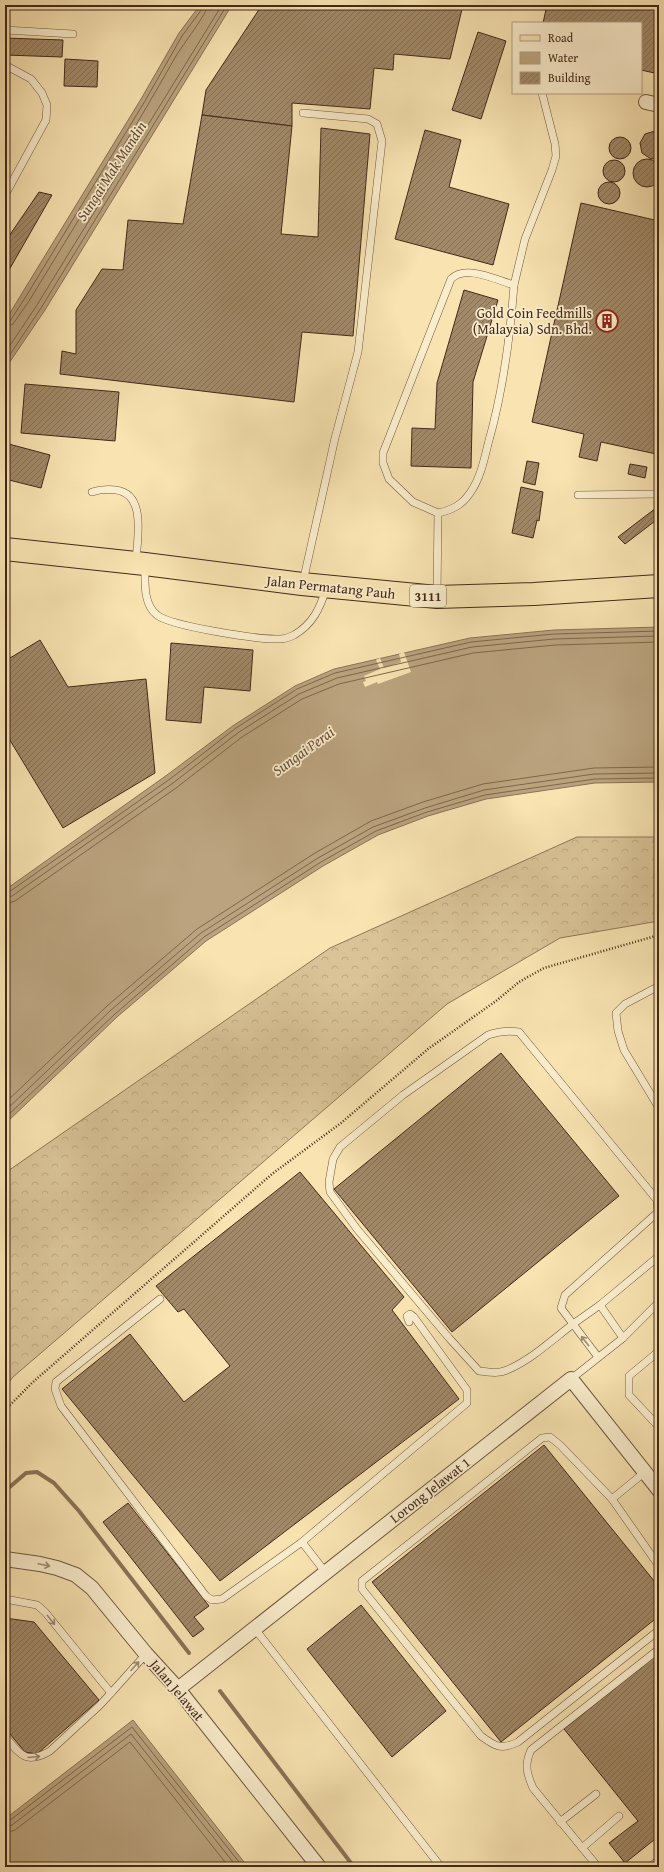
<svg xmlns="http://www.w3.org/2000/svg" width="664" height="1872" font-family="'Gentium Book Plus',serif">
<defs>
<pattern id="forest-crowns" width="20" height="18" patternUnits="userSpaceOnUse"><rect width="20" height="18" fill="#d9c397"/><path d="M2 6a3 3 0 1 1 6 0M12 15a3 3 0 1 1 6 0" fill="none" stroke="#bba882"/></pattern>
<pattern id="building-hatch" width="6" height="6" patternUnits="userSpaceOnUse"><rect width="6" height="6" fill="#a18969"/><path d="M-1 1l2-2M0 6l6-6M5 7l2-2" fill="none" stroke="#857056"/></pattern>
</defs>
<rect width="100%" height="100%" fill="#f8e3b1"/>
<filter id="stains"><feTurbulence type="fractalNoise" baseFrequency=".005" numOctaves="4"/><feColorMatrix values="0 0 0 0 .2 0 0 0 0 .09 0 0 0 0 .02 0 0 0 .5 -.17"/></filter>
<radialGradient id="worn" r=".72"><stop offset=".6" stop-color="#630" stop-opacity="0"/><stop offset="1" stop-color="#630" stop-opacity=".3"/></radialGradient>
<path fill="url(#forest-crowns)" stroke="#8e7658" d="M577,837H659V921L560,938L447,1004L13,1377L5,1387V1173L330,948Z"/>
<g fill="#baa37e" stroke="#8a7256">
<path d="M200,5H232L45,310L5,369V321L141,99L179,33Z"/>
<path d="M659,627V782L595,783L486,799L428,816L378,835L323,866L206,941L117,1017L5,1124V890L167,775L234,725L295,686L334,669L470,638L554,630Z"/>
<path d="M133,1720L248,1867H5V1819Z"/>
</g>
<path fill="#f8e3b1" d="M404,652L411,672L378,684L377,682L365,687L363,682L366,681L364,676L380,669L376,660L380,658L384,668L401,662L399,654Z"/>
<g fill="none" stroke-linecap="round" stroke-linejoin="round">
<g stroke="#7e664c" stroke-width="1">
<path d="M5,322L10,321L25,298L145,101L182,36L202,9L203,5"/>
<path d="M5,327L13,324L29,301C79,219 129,139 176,56C182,46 208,12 208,5"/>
<path d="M5,353L37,305L222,5"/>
<path d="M5,362L41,308L227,5"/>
<path d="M5,893L9,892L170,779L236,728L297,689L335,673L471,642L554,634L659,631"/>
<path d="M5,898L12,896L173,783L239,732L299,694L337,678L472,647L554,639L659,636"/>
<path d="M5,904L15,901L176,788L242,737L302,699L339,684L473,653L555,645L659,642"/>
<path d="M5,1103L107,1006L197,929L315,853L371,821L423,802L483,784L594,768L659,767"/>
<path d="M5,1111L111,1010L201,933L318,858L373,827L425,808L484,790L594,774L659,773"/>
<path d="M5,1118L115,1014L204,937L321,862L376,831L427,812L485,795L595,779L659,778"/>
<path d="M5,1822L9,1821L132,1727L243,1867"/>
<path d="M5,1827L12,1825L131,1734L237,1867"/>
<path d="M5,1833L15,1830L130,1742L229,1867"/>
</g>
<g stroke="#8a7256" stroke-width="4">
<path d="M5,1491L26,1473L37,1472L54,1483L79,1511L189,1653"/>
<path d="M220,1691L354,1867"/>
</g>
</g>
<g fill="url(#building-hatch)" stroke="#43281a">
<path d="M262,5H463L450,59L394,54L393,70L374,68L370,109L292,103V126L202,115L206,90Z"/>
<path d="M547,5H659V74L641,70V23H543Z"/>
<path d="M478,32L506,41L481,119L452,110Z"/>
<path d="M5,38L63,40L62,57L5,55Z"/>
<path d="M65,59L98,61L97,87L64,86Z"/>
<path d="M202,115L292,126L281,234L318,237L321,128L370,134L353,336L302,332L294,402L60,374L62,351L76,354V310L102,269L123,270L128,220L183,224Z"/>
<path d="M425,130L461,140L449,187L509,204L493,265L395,239Z"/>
<path d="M655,131L659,132V157L651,159L642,153L640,143L645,134Z"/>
<circle cx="620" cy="148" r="11"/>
<circle cx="647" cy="173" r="14"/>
<circle cx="614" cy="171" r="11"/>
<circle cx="609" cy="193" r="11"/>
<path d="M39,192L52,195L5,277V242Z"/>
<path d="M581,203L659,221V443L656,454L601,442L597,461L579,457L584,434L532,422Z"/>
<path d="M464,290L498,300L473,382L471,468L411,466L412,428L435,429L437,383Z"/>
<path d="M25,384L119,392L115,441L21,433Z"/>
<path d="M5,443L50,455L41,488L5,479Z"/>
<path d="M527,461L539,463L535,485L523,482Z"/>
<path d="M630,464L647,467L645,478L628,474Z"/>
<path d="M521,487L543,492L539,521L537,520L533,538L512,533Z"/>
<path d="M656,500H659V518L625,544L618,537L656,508Z"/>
<path d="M40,640L68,687L146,679L155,773L63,828L5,732V661Z"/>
<path d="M171,643L253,650L250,691L204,687L201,723L166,720Z"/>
<path d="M501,1053L619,1196L452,1332L334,1189Z"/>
<path d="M300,1172L404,1297L392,1310L459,1399L220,1581L62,1389L130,1334L184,1402L230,1366L184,1309L178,1312L156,1286Z"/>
<path d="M544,1445L659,1587V1616L501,1742L372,1582Z"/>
<path d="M128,1503L209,1606L194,1617L204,1629L193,1637L103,1522Z"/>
<path d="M361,1605L446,1711L392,1757L307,1649Z"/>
<path d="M5,1618L34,1622L99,1700L37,1754L25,1752L5,1728Z"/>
<path d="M659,1653V1836L625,1863L609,1843L638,1821L564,1729Z"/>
</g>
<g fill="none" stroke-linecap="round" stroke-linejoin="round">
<g stroke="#705740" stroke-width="8">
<g id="lane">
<path d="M5,30L73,34"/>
<path d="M5,65L31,79L42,93L47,105L46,120L5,195"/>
<path d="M92,492C101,489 107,489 116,490C147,494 137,540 136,561"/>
<path d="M578,495L659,494"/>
<path d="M438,513C452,510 462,505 470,493C480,479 484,461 488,444C503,392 510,339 514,285"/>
<path d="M145,566C145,582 143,604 157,615C170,626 260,640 280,639C284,639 290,637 294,635C313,624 320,608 326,589"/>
<path d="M303,582L335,438L358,352L382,141L377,124L368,119L303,113"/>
<path d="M437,595L438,513L413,502L389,479L383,463V453L451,279C466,264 496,280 514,285L525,239L552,170L556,156L555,144L542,93"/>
<path d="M659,986L625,1004L616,1013L618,1031L624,1050L659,1108"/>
<path d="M160,1299L56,1382L55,1389L61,1406L206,1596L212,1600L222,1599L302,1542L326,1573"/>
<path d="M600,1305L623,1338"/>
<path d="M659,1351L629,1376V1395L659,1427"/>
<path d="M598,1357L573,1324C552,1340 531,1360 507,1370C498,1374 489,1372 479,1371L449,1338L357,1229L330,1192L329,1182L333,1159L340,1147L403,1095L488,1035C499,1031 507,1030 519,1032L657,1200L658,1212L565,1295L561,1308L573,1324L600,1305L659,1256"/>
<path d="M571,1379L623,1338L659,1302"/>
<path d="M645,1472L612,1499L659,1566"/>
<path d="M612,1499L560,1445L550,1437L542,1438L362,1581V1589L481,1736C496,1747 501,1750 518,1742L659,1630"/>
<path d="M302,1542L467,1403V1390L414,1317L410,1314L407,1316L409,1322"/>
<path d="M5,1599L37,1605L45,1612L111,1693L146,1654"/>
<path d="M255,1629L441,1867"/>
<path d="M5,1736C20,1755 26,1765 50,1751L100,1705L111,1693"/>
<path d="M560,1822L596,1794"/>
<path d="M582,1848L619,1816"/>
<path d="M598,1867L533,1788C527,1774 524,1765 531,1750L659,1649"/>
<path d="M650,1867L659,1860"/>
</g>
</g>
<g stroke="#705740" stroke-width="16">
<g id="street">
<path d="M646,102L659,105"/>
<path d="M5,1559L40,1564L57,1568L76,1575L92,1588L146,1654L178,1689L319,1867"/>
<path d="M178,1689L571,1379L659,1490"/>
</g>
</g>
<g stroke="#43281a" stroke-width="24">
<path id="primary" d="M5,549L145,564L302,584L437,597L534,594L659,586"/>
</g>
<path stroke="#43281a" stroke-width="2.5" stroke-dasharray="1 2" stroke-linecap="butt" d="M5,1416L9,1406L33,1382L272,1174L341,1123L428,1049L496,1001L519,982L544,968L659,935"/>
<use href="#lane" stroke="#faedcc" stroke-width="7"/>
<use href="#street" stroke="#faedcc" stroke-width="14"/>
<use href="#primary" stroke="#f8e3b1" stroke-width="22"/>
</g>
<defs><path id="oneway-shaft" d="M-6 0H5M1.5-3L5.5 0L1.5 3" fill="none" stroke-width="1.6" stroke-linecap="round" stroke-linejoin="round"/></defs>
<g stroke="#9e8a73">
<use href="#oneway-shaft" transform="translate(585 1341) rotate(-128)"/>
<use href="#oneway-shaft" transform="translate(44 1565) rotate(12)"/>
<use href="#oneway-shaft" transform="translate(51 1620) rotate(51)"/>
<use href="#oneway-shaft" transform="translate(135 1666) rotate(-48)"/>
<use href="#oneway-shaft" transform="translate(34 1757) rotate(-5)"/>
</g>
<defs>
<g id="building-ring" transform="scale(1.15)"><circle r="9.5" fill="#faedcc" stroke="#8f2418" stroke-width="1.5"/><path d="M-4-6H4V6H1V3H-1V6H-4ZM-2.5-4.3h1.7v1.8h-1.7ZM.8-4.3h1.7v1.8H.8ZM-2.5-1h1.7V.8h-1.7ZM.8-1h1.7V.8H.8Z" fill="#8f2418"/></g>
</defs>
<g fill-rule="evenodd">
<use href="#building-ring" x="607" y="321"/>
</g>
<g text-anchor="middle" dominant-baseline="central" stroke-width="3.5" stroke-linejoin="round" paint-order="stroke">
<rect fill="#faedcc" stroke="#7a634f" stroke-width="1" x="410" y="585" width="36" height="22" rx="3"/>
<g font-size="13" font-weight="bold" fill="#43281a">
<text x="428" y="596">3111</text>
</g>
<g font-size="14" fill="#43281a" stroke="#faedcc" text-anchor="end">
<text x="592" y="313">Gold Coin Feedmills<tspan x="592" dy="16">(Malaysia) Sdn. Bhd.</tspan></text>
</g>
<g font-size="14" fill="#43281a" stroke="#faedcc">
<text transform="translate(331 587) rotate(6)">Jalan Permatang Pauh</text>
<text transform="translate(430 1490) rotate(-38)">Lorong Jelawat 1</text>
<text transform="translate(177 1690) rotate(50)">Jalan Jelawat</text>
</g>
<g font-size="15" font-style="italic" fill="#674d38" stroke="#faedcc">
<text transform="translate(111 171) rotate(-57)">Sungai Mak Mandin</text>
<text transform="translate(303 751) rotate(-36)">Sungai Perai</text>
</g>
</g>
<rect width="664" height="1872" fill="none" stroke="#f8e3b1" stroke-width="20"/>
<rect x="6" y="6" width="652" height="1860" fill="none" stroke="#43281a" stroke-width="2"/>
<rect x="10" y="10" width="644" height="1852" fill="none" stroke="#43281a"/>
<rect x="512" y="22" width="130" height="72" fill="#faedcc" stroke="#b19e85"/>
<rect x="520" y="35" width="20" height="6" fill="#f8e3b1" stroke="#b19e85"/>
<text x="548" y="42" font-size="12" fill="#43281a">Road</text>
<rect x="520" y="52" width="20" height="12" fill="#baa37e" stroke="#b19e85"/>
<text x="548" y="62" font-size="12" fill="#43281a">Water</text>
<rect x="520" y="72" width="20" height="12" fill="url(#building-hatch)" stroke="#b19e85"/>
<text x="548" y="82" font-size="12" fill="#43281a">Building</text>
<rect width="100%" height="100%" filter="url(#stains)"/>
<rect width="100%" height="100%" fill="url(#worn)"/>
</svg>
